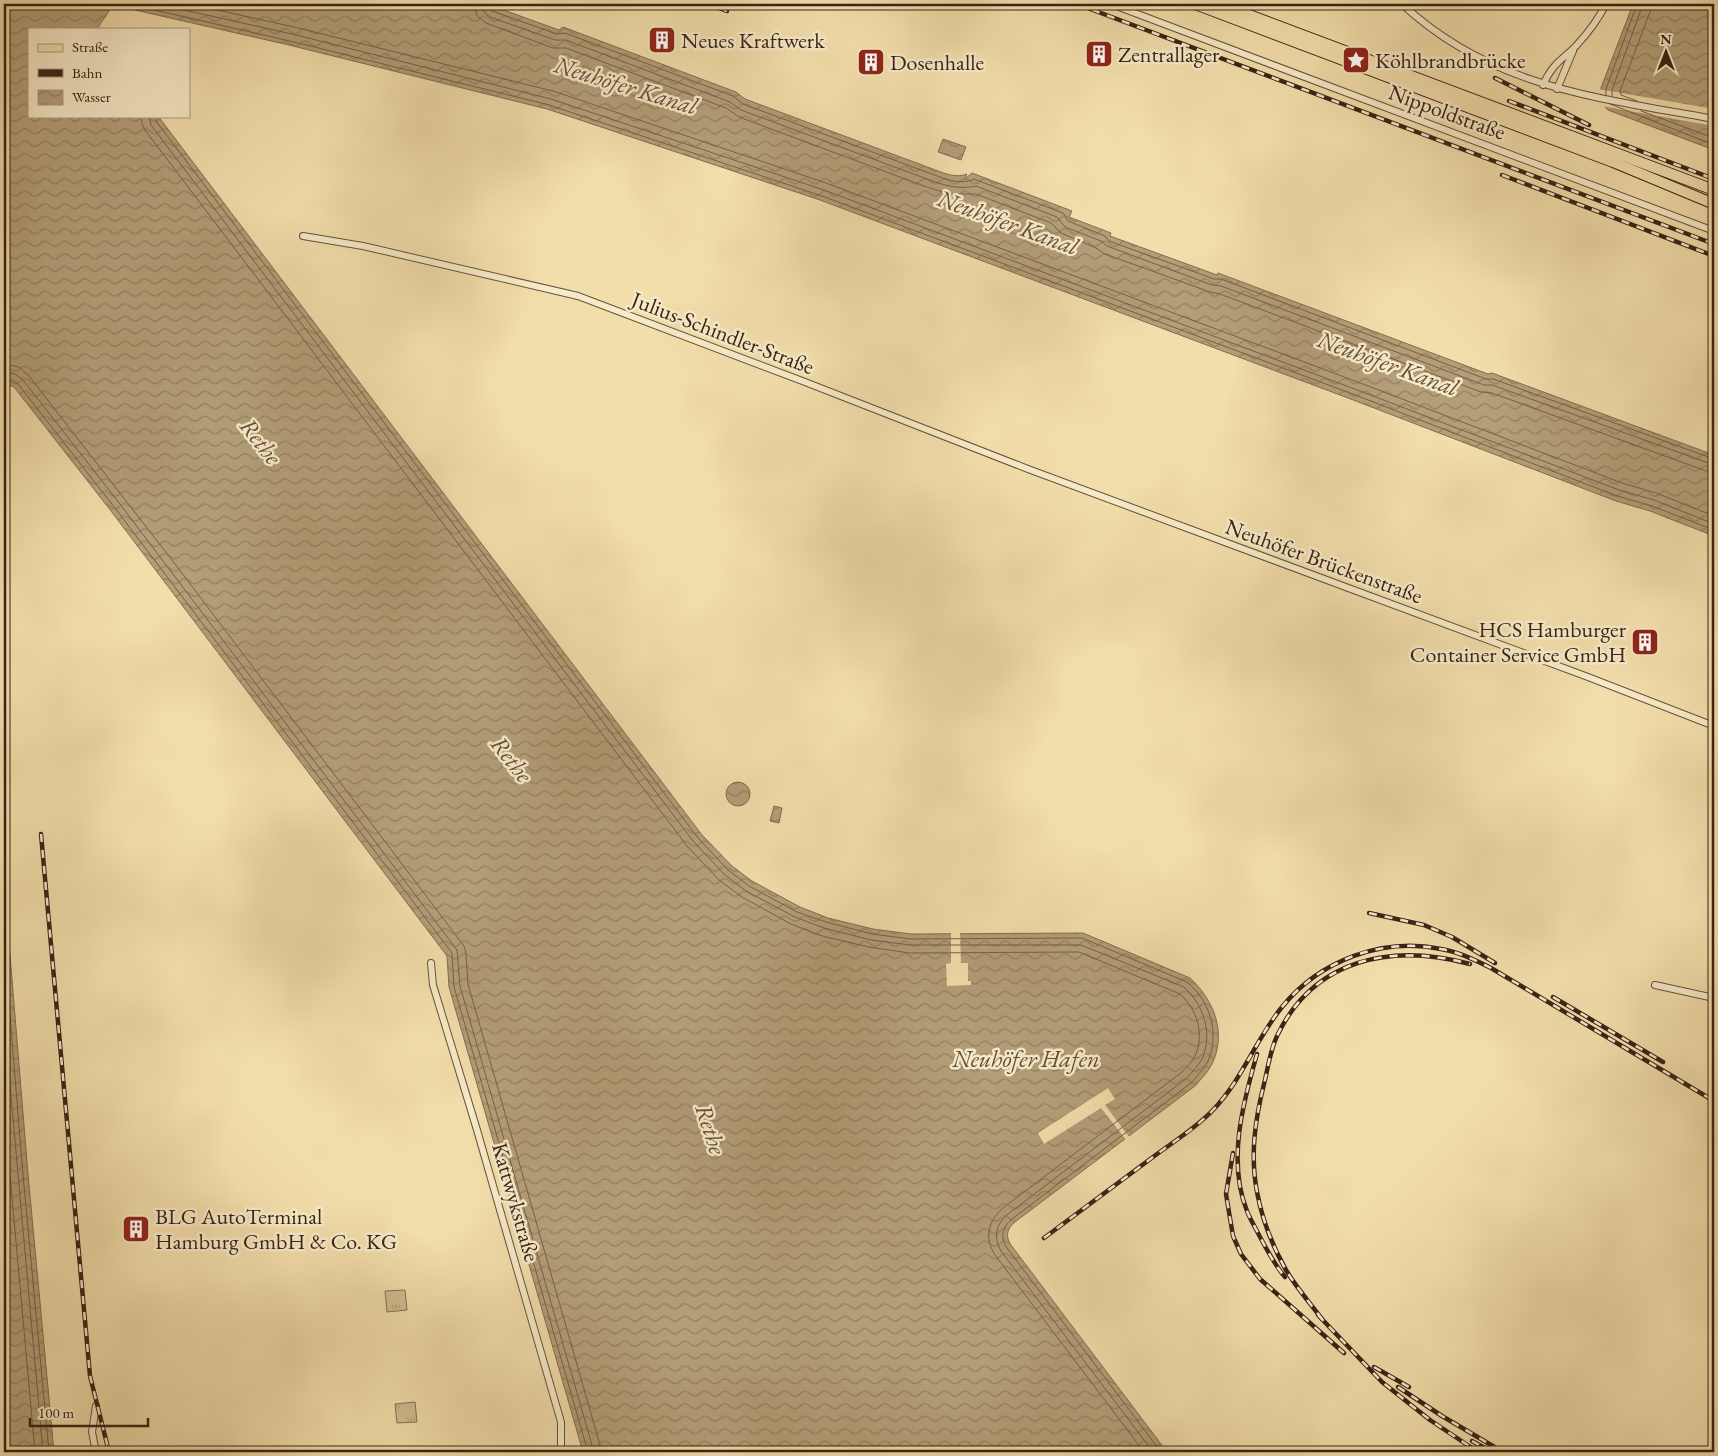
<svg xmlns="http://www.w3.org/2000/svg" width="1718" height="1456" font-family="'EB Garamond',serif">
<defs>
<pattern id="grass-tufts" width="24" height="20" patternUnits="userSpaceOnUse" patternTransform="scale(1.25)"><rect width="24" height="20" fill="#d2be92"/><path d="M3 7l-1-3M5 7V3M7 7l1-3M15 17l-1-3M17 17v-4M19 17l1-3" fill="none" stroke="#b5a37d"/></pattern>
<pattern id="water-waves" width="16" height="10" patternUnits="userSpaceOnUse" patternTransform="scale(1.25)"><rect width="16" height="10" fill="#b39e78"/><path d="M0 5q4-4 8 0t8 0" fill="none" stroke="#938061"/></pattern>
</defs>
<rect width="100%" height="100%" fill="#f2deab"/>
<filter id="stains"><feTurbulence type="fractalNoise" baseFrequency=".004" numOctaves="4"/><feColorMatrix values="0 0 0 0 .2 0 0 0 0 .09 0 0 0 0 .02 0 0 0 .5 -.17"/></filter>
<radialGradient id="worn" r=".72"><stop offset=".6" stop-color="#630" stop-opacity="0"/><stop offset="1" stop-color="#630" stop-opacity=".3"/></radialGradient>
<g fill="url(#grass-tufts)" stroke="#857054">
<path d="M405,1290L407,1310L387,1312L385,1291Z"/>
<path d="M415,1402L417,1422L397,1423L395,1404Z"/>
</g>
<g fill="url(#water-waves)" stroke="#826d50">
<path d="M4,4H389L394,6L400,4H487L559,30L563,27L736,92L745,99L930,168C942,172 954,179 967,174L965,178H966L972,173L1072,211L1069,217L1111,233L1110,236L1217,275L1218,273L1488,374L1492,373L1714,455V536L1650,511L1616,501L1348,398L820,200L547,109L289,45L113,5L97,29H29V116H158L702,835L732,866L752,881L800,907L828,918L873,929L911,934L1083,933L1190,978C1214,1000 1227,1033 1212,1064C1208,1072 1201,1079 1195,1086L1015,1222C1007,1229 1005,1236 1011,1245L1167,1452H583L449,987L447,956L111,511L14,387L4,383Z"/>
<path d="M1633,4H1714V150L1608,110L1601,102V88Z"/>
<path d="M943,139L966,147L961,160L938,152Z"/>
<circle cx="738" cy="794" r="12"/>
<path d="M774,806L782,808L779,823L770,821Z"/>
<path d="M4,882L28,1174L54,1452H4Z"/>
</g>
<g fill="#f2deab">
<path d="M1598,89L1714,109V126L1601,106L1599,102Z"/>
<path d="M951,932H960L961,963H968V981H971V985L947,986L946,964L951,963Z"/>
<path d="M1108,1088L1115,1099L1105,1105L1130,1138L1127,1141L1101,1108L1044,1144L1038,1133Z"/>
</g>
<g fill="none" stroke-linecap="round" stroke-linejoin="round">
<g stroke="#766046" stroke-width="1">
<path d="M128,4L290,41L549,105L822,196L1350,393L1617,496L1652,506L1714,530"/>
<path d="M157,4L292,34L551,99L824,190L1352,388L1619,490L1654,500L1714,524"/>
<path d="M190,4L294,27L553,91L826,183L1355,381L1622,483L1656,493L1714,516"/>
<path d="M474,4L477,16L486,23L553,48H566L726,108L739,117L924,186L949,194H976L1051,223L1061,233L1096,248L1105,254L1210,292L1220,294L1481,392L1492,393L1706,471L1714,473"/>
<path d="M482,4L484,12L490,17L555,40H566L730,102L741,110L927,179C943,185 958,190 976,186L1057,217L1065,227L1101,241L1107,246L1212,285L1221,286L1484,385H1492L1714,465"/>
<path d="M488,4V8L492,11L557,34L565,33L733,96L743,104L929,173C943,178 960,186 974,179L1063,213L1068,221L1105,236L1109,241L1214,279H1221L1486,379H1493L1714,459"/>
<path d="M1606,95V89L1637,4"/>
<path d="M1612,96V90L1643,4"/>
<path d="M1637,101L1621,95L1620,91L1650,12L1651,4"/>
<path d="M1610,104L1714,145"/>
<path d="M1641,111L1714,138"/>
<path d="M141,116L142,124L145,130L687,846L719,880L742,897L791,924L822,936L869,947L909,953L1079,952L1180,994C1197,1009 1205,1035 1195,1056C1192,1063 1186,1067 1182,1072L1003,1208C988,1221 984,1238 995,1255L1144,1452"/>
<path d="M149,116L151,125L693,841L724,874L746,891L795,917L824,928L871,940L910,945H1081L1184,987C1204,1005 1213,1034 1202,1059C1198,1066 1192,1072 1187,1078L1008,1214C996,1224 993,1237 1001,1251L1153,1452"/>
<path d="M155,116L156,121L698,838L728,870L749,886L797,912L826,922L872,934L911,939L1082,938L1187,982C1210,1001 1220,1033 1208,1061C1204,1069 1197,1076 1191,1083L1012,1219C1002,1227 1000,1237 1007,1248L1161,1452"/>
<path d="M4,364L19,367L29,376L172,560L464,946L466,954L468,984L602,1452"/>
<path d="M4,372L15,374L23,380L120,504L457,950L460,986L594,1452"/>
<path d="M4,378L12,380L18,384L115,508L452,953L454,987L588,1452"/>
<path d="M4,943L23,1175L49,1452"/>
<path d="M4,1018L43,1452"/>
<path d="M4,1109L35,1452"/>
</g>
<g stroke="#66523a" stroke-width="8">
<g id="minor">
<path d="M1111,4L1714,231"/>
<path d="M1402,4C1492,88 1599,98 1714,119"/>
<path d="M1543,85C1553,63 1561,61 1576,46C1588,33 1598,20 1606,4"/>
<path d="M1557,89L1573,51"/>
<path d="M303,236L363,246L578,296L805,382L1028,469L1588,677L1714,726"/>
<path d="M431,963L433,985L477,1130L561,1422V1452"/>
<path d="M1655,985L1714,998"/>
<path d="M96,1452L92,1432L96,1406"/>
</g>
</g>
<g stroke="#382315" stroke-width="12">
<g id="primary">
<path d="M1195,4L1613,162L1714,204"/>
<path d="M1220,4L1714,190"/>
</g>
</g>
<use href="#minor" stroke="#f7eac8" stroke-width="6"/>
<use href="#primary" stroke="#f2deab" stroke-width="10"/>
<g stroke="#382315" stroke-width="4.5">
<g id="rail">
<path d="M708,4L727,11"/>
<path d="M1077,4L1714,244"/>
<path d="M1495,78L1589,125"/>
<path d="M1509,101L1714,179"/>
<path d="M1502,175L1714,256"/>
<path d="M41,834L90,1376L109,1452"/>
<path d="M1369,913L1424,925L1452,937L1495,963"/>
<path d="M1553,997L1663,1062"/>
<path d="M1257,1054C1243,1103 1227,1161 1247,1211C1250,1219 1255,1227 1259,1235C1267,1250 1274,1264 1285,1277"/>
<path d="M1233,1153L1226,1194L1233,1236L1241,1254L1260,1279L1344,1353"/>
<path d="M1044,1238C1080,1211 1117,1184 1153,1157C1173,1142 1196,1128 1213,1110C1242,1080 1256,1039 1282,1007C1320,960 1383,937 1441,949C1459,952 1475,960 1491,968L1714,1101"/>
<path d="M1318,1315L1382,1382L1430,1420L1478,1452"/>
<path d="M1322,1319C1310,1303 1296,1287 1286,1270C1273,1247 1262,1219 1257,1192C1250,1155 1255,1120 1264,1084C1268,1068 1270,1051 1277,1036C1314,958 1392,943 1470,964"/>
<path d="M1374,1367L1409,1387"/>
<path d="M1398,1387L1442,1416L1503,1452"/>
<path d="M1472,1441L1492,1452"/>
</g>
</g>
<use href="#rail" stroke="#f7eac8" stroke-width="2.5" stroke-dasharray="8" stroke-linecap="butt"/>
</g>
<defs>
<g id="building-square" transform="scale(1.4375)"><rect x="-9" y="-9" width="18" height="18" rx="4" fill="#8f2418" stroke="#f7eac8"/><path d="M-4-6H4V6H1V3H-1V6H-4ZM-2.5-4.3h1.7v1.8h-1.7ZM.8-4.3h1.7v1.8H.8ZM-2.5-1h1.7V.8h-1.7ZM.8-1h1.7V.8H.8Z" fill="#fff"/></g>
<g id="sight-square" transform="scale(1.4375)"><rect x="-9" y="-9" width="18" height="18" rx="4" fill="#8f2418" stroke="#f7eac8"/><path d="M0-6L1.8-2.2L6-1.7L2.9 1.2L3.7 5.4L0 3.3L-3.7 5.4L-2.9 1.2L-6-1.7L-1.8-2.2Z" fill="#fff"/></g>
</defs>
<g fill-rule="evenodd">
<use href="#building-square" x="662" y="40"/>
<use href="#building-square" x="1099" y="54"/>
<use href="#sight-square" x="1356" y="60"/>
<use href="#building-square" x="871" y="62"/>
<use href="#building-square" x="1645" y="642"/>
<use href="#building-square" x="136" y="1229"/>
</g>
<g text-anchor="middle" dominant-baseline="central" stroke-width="5" stroke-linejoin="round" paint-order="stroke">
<g font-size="22" fill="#382315" stroke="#f7eac8" text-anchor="start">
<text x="681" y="40">Neues Kraftwerk</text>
<text x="1118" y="54">Zentrallager</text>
<text x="1375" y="60">Köhlbrandbrücke</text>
<text x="890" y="62">Dosenhalle</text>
<text x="1626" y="629" text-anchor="end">HCS Hamburger<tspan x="1626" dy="25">Container Service GmbH</tspan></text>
<text x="155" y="1216">BLG AutoTerminal<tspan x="155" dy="25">Hamburg GmbH &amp; Co. KG</tspan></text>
</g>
<g font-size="22" fill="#382315" stroke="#f7eac8">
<text transform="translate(1447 112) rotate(20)">Nippoldstraße</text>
<text transform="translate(723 333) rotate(21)">Julius-Schindler-Straße</text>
<text transform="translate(1324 561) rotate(20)">Neuhöfer Brückenstraße</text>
<text transform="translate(516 1202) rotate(74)">Kattwykstraße</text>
</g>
<g font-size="24" font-style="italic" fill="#634e38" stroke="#f7eac8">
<text transform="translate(626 85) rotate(17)">Neuhöfer Kanal</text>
<text transform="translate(1008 222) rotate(20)">Neuhöfer Kanal</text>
<text transform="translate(1388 363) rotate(20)">Neuhöfer Kanal</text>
<text transform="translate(261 441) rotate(52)">Rethe</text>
<text transform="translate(512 759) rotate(52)">Rethe</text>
<text x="1026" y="1058">Neuhöfer Hafen</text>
<text transform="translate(711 1129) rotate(72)">Rethe</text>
</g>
</g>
<rect width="1718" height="1456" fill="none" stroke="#f2deab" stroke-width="20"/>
<rect x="5" y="5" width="1708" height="1446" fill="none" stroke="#382315" stroke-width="2.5"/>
<rect x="10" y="10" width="1698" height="1436" fill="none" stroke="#382315"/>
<rect x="28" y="28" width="162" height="90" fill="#f7eac8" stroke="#ab9a80"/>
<rect x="38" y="44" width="25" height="8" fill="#f2deab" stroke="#ab9a80"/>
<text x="72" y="52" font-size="15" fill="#382315">Straße</text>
<rect x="38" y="69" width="25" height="8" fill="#382315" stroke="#ab9a80"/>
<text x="72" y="78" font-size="15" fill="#382315">Bahn</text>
<rect x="38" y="90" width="25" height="15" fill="url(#water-waves)" stroke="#ab9a80"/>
<text x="72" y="102" font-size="15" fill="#382315">Wasser</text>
<g transform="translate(1666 52)" stroke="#f7eac8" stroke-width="4" paint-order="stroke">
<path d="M0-4L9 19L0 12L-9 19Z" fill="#382315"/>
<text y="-8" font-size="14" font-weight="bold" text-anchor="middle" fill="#382315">N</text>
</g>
<path d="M30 1418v8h118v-8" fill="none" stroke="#382315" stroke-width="2.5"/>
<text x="38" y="1418" font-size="15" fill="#382315" stroke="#f7eac8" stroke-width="4" paint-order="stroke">100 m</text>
<rect width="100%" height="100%" filter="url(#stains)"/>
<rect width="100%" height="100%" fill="url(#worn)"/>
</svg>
